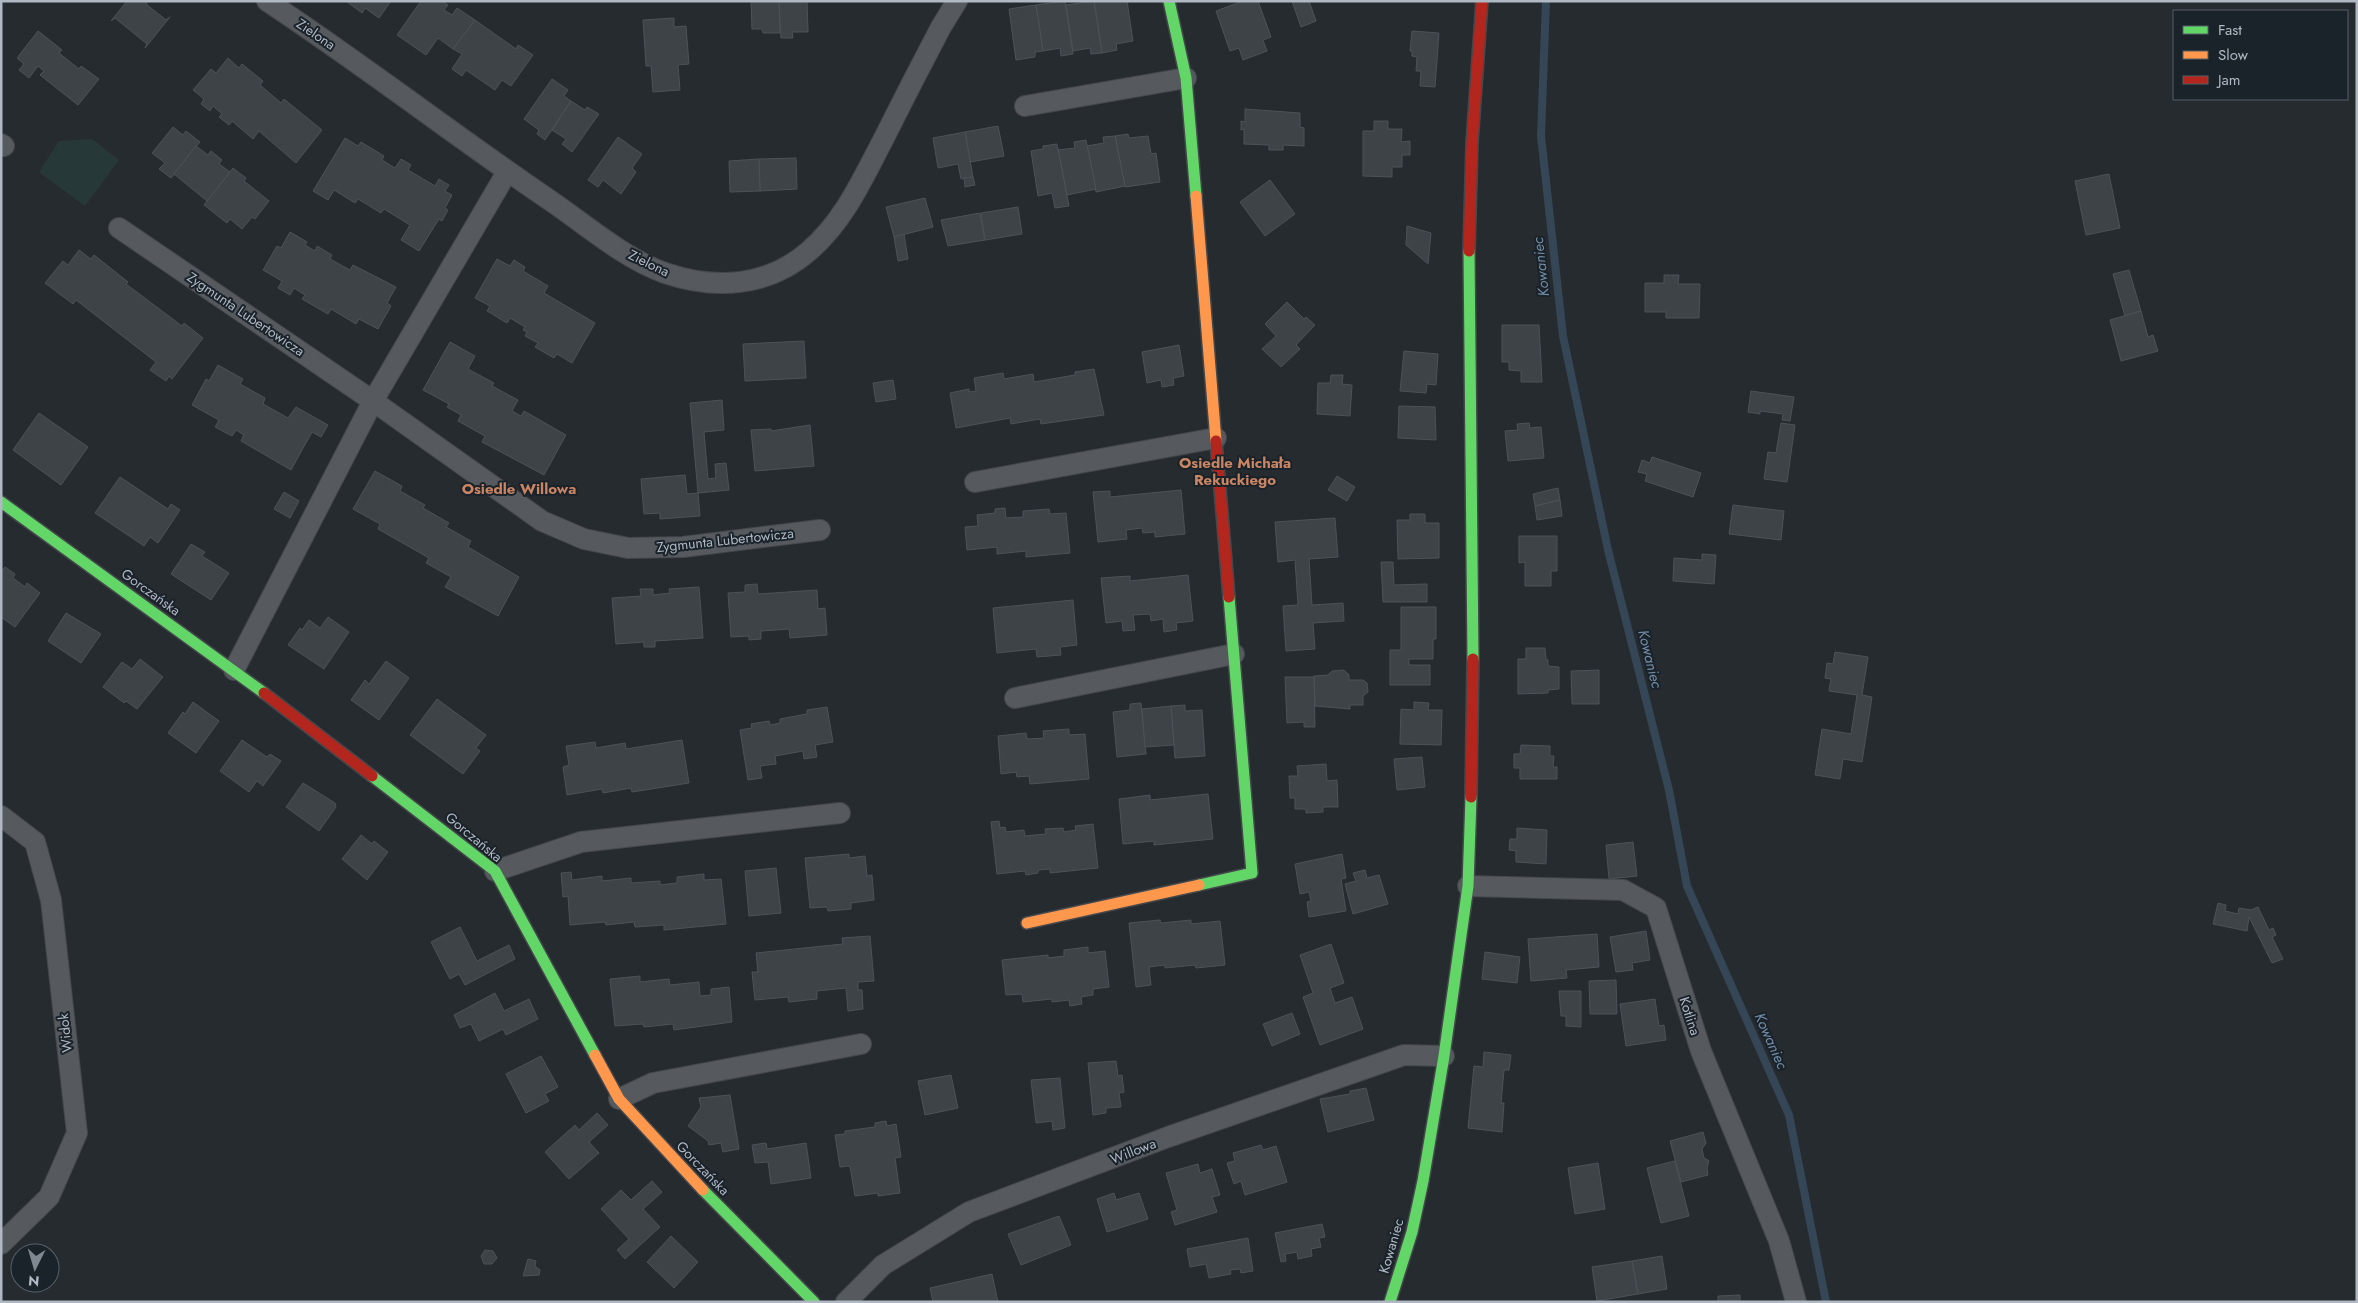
<svg xmlns="http://www.w3.org/2000/svg" width="2358" height="1303" font-family="Jost,sans-serif">
<rect width="100%" height="100%" fill="#262b30"/>
<path fill="#263837" d="M92,139L119,160L85,206L39,172L59,141Z"/>
<g fill="none" stroke-linecap="round" stroke-linejoin="round">
<path stroke="#354657" stroke-width="8" d="M1546,1L1541,136L1563,336L1608,550L1669,790L1687,886L1789,1115L1826,1302"/>
</g>
<g fill="#3e4347" stroke="#4d5259">
<path d="M127,1H147L146,4L166,20L170,17L145,48L147,44L115,18L111,21Z"/>
<path d="M346,1H391L379,18L365,8L362,13Z"/>
<path d="M421,1H442L448,5L444,10L452,15L457,8L475,20L453,49L438,38L426,55L397,35Z"/>
<path d="M751,1H779L780,33H763L762,29H752Z"/>
<path d="M779,1H807L808,32H792L793,38H781Z"/>
<path d="M1065,1L1073,54L1061,56L1060,48L1043,51L1036,5Z"/>
<path d="M1094,1H1127L1133,41L1116,44L1117,50L1102,53Z"/>
<path d="M1094,1L1102,53L1091,54L1090,48L1073,51L1066,5Z"/>
<path d="M1243,1H1258L1271,37L1263,40L1267,51L1243,60L1239,48L1230,51L1216,11Z"/>
<path d="M1292,1H1309L1316,21L1301,27Z"/>
<path d="M1036,5L1043,51L1035,52V57L1016,60L1009,9Z"/>
<path d="M674,18V27L686,26L689,64L678,65L680,90L653,92L651,66H646L643,20Z"/>
<path d="M475,20L516,49L518,45L533,55L511,86L502,80L495,90L466,70L462,76L452,69L462,54L453,49Z"/>
<path d="M38,31L62,50L59,53L79,69L81,66L99,79L78,105L40,75L44,71L38,66L29,78L19,70L24,64L17,58Z"/>
<path d="M1412,31L1439,33L1435,87L1420,86L1421,71H1416L1417,57L1412,56V51H1410Z"/>
<path d="M228,58L239,68L242,64L263,81L260,85L281,103L284,99L322,130L296,163L259,131L253,139L232,121L229,125L219,117L222,114L213,106L210,111L201,104L204,99L193,90L211,69L216,73Z"/>
<path d="M552,79L568,90L564,96L571,101L545,140L537,134L539,130L524,119Z"/>
<path d="M571,101L585,110L587,107L599,114L572,152L562,144L566,139L552,130Z"/>
<path d="M1245,109L1300,113V127L1304,128V146L1283,145V150H1269V145L1244,144V129L1241,130V121L1245,122Z"/>
<path d="M1374,121H1388V129H1402L1401,142L1410,141V155H1402V167H1392V177L1363,176V131H1374Z"/>
<path d="M998,126L1004,156L970,162L965,132Z"/>
<path d="M173,127L183,135L186,131L200,142L171,178L159,169L165,163L152,153Z"/>
<path d="M965,132L973,177L961,179L958,164L938,168L933,138Z"/>
<path d="M1128,134L1129,138L1148,136L1151,154L1156,153L1160,182L1125,187L1115,136Z"/>
<path d="M1115,136L1125,186L1096,192L1087,146L1104,143L1103,137Z"/>
<path d="M618,137L642,154L632,168L636,172L621,194L603,180L598,187L588,180Z"/>
<path d="M345,138L358,146L361,142L384,156L382,160L395,168L401,159L411,165L408,170L435,186L439,179L449,185L445,191L452,195L445,208L448,210L442,221L439,219L419,251L401,240L410,225L384,209L381,213L358,199L355,203L334,190L328,200L313,191Z"/>
<path d="M1086,140L1096,189L1067,195L1058,150L1075,148L1074,142Z"/>
<path d="M1057,144L1069,206L1055,208L1052,193L1038,196L1031,151L1043,149V146Z"/>
<path d="M196,146L208,155L211,151L222,160L219,164L230,172L207,201L174,174Z"/>
<path d="M796,158L797,189L760,191L759,159Z"/>
<path d="M759,159L760,191L730,192L729,161Z"/>
<path d="M233,168L246,178L244,181L269,201L255,219L252,217L242,229L230,219L227,223L204,205Z"/>
<path d="M2109,174L2120,228L2086,235L2075,181Z"/>
<path d="M973,177L975,185L965,187L964,178Z"/>
<path d="M1270,180L1295,214L1265,236L1240,202Z"/>
<path d="M925,198L933,227L894,237L886,207Z"/>
<path d="M1018,207L1022,234L985,240L981,213Z"/>
<path d="M980,213L985,240L948,246L941,220Z"/>
<path d="M1407,226L1431,233L1428,264L1406,245Z"/>
<path d="M290,232L307,242L305,245L315,251L317,246L332,255L330,259L350,270L353,265L396,287L387,303L391,306L378,329L359,319L356,324L331,309L328,314L302,299L305,295L294,288L290,295L278,288L282,281L263,270L277,246L281,248Z"/>
<path d="M904,234L908,259L898,261L894,237Z"/>
<path d="M79,250L91,259L94,255L128,282L126,284L182,326L184,323L203,338L172,379L169,376L166,381L150,370L156,362L76,300L73,304L45,283L63,261L68,265Z"/>
<path d="M497,259L510,266L514,260L525,267L523,271L548,286L544,293L595,323L572,363L557,354L554,358L535,347L538,343L525,336L527,332L523,330L525,327L510,318L507,323L487,311L490,306L475,298Z"/>
<path d="M2129,270L2141,311L2125,316L2113,274Z"/>
<path d="M1664,275H1679L1678,284H1700L1699,318H1666V312H1645V283H1664Z"/>
<path d="M1287,302L1304,319L1306,317L1315,325L1296,345L1300,349L1281,367L1262,349L1276,336L1265,324Z"/>
<path d="M2141,311L2148,337L2153,335L2158,351L2121,361L2110,320Z"/>
<path d="M1502,325H1539L1542,382H1521V371L1509,370V362H1502Z"/>
<path d="M804,341L806,378L745,381L743,344Z"/>
<path d="M450,342L475,356L468,369L494,383L492,386L518,400L512,411L521,416L524,411L566,435L544,475L482,442L485,436L458,421L461,415L447,407L449,404L423,390Z"/>
<path d="M1179,345L1184,376L1173,378L1174,385L1162,387L1161,380L1147,383L1142,352Z"/>
<path d="M1404,351L1438,354L1436,385L1427,384L1426,393L1400,391Z"/>
<path d="M218,365L243,379L240,384L265,398L263,404L288,418L296,407L328,425L321,437L312,432L291,470L241,441L244,435L236,430L232,436L215,427L219,420L192,405L206,379L209,381Z"/>
<path d="M1094,369L1104,415L1041,424L1040,419L1011,424L1010,418L956,428L950,393L969,389V392L976,391L974,378L1003,373L1004,379L1033,374L1034,382L1075,375V372Z"/>
<path d="M1331,375H1343L1342,384L1352,385L1350,416L1317,414L1318,383H1330Z"/>
<path d="M893,380L896,399L876,402L873,383Z"/>
<path d="M1751,391L1794,397L1790,421L1782,420L1783,414L1760,411V414L1748,412Z"/>
<path d="M722,400L724,430L704,432L708,479L716,478L715,464L726,463L729,490L698,493L690,403Z"/>
<path d="M1399,406L1435,407L1436,440L1398,438Z"/>
<path d="M39,413L88,447L61,485L13,450Z"/>
<path d="M1529,423L1530,428L1541,427L1544,458L1508,461L1505,431L1518,430L1517,424Z"/>
<path d="M1781,423L1795,425L1787,482L1764,479L1768,452L1776,453Z"/>
<path d="M810,425L814,466L755,471L751,430L771,429V431Z"/>
<path d="M1652,457L1701,473L1693,497L1645,481L1647,474L1638,472L1642,460L1650,463Z"/>
<path d="M375,471L402,486L400,491L425,505L423,508L449,523L446,527L471,541L468,547L519,577L498,616L445,587L451,577L426,563L429,558L378,529L380,524L353,509Z"/>
<path d="M685,475L687,494L698,493L700,516L660,519V513L644,514L641,479Z"/>
<path d="M1337,476L1355,487L1347,501L1328,490Z"/>
<path d="M120,477L168,509L171,504L180,510L158,543L150,537L144,546L95,513Z"/>
<path d="M1558,488L1560,500L1535,506L1533,494Z"/>
<path d="M1181,490L1185,534L1155,537V532L1143,533L1142,528L1126,530L1127,539L1098,542L1093,492L1110,491V497Z"/>
<path d="M284,492L299,501L290,518L274,509Z"/>
<path d="M1560,500L1562,516L1537,520L1535,506Z"/>
<path d="M1733,505L1784,511L1781,540L1729,534Z"/>
<path d="M1005,508L1006,518L1023,517V511L1049,509L1050,514L1066,513L1070,553L1026,557V551L997,554V547L967,550L965,527L978,526L977,515L995,513V509Z"/>
<path d="M1410,514H1425V523H1439V558L1398,559L1397,520H1410Z"/>
<path d="M1335,518L1338,557L1309,559L1312,605L1343,603L1344,621L1313,623L1315,649L1286,651L1283,606L1298,605L1295,560L1278,562L1275,522Z"/>
<path d="M1519,536H1557V571H1551V586H1525V562L1519,563Z"/>
<path d="M191,544L205,552L202,556L229,573L211,600L171,574Z"/>
<path d="M1702,554L1716,555L1714,584L1673,581L1674,558L1702,560Z"/>
<path d="M1381,562H1393L1394,585L1427,584V602H1383Z"/>
<path d="M5,567L15,574L13,578L25,587L27,583L40,593L15,627L1,617V572Z"/>
<path d="M1188,575L1193,621L1176,623L1177,630L1164,632L1163,619L1151,621L1150,614L1133,615L1135,630L1123,631L1122,621L1106,623L1101,578L1130,576V581Z"/>
<path d="M757,584L758,594L817,590L818,609L825,608L827,635L790,638L789,629L761,631V639L749,640V636L731,637L728,593L745,592V585Z"/>
<path d="M699,587L703,638L655,641V647H644V642L616,644L612,598L641,596L640,589H653V595L670,593L669,589Z"/>
<path d="M1073,600L1077,645L1060,647L1061,655L1037,657L1036,649L997,653L993,608Z"/>
<path d="M1401,607H1436V639H1433V659H1409V665H1430V685H1390V650H1401Z"/>
<path d="M66,613L101,634L81,663L48,641Z"/>
<path d="M328,617L349,632L324,669L288,645L300,628L302,630L309,620L320,628Z"/>
<path d="M1526,648H1545L1546,659L1548,660V666L1559,667V689L1548,690V693L1518,694V659H1526Z"/>
<path d="M1835,652L1868,657L1862,695L1872,697L1862,762L1843,759L1840,779L1815,775L1822,729L1851,734L1857,695L1829,691L1831,679L1825,678L1827,663L1833,664Z"/>
<path d="M140,659L163,677L137,709L126,701L124,703L103,687L122,662L132,669Z"/>
<path d="M386,661L409,678L379,720L351,700L365,680L369,684Z"/>
<path d="M1344,670L1349,675V680H1363L1367,683L1368,692L1363,696V705H1350V709L1315,706L1314,676L1328,675L1332,671Z"/>
<path d="M1599,670V704H1572L1571,671Z"/>
<path d="M1285,677H1314L1315,727H1304V722L1287,723Z"/>
<path d="M437,699L486,735L476,748L480,751L463,774L410,735Z"/>
<path d="M193,702L219,721L196,753L168,733L183,712L185,714Z"/>
<path d="M1414,702L1429,703L1428,710H1442L1441,745L1400,744L1401,709L1414,710Z"/>
<path d="M1141,703L1146,754L1117,757L1113,712L1130,710V704Z"/>
<path d="M1185,705V711L1202,710L1205,756L1175,758L1171,706Z"/>
<path d="M1171,706L1174,745L1145,747L1142,709Z"/>
<path d="M827,707L833,742L815,745L817,757L804,759L803,751L775,756L776,764L760,766L762,778L748,780L740,730L752,728L751,724L769,721L770,725L780,723V719L807,714V710Z"/>
<path d="M1069,729V735L1085,734L1089,779L1030,784L1029,776L1017,777L1016,772L1001,774L998,736L1026,733L1027,739L1044,738L1043,731Z"/>
<path d="M242,740L267,757L270,754L281,761L263,786L257,781L249,792L220,771Z"/>
<path d="M682,740L689,783L632,792L631,788L603,793L602,789L567,795L563,767L569,765L566,746L595,742L596,748L625,743L626,749Z"/>
<path d="M1521,745L1550,746V756H1554L1553,767H1557V779H1520V768H1514V754H1520Z"/>
<path d="M1422,757L1425,787L1397,790L1394,759Z"/>
<path d="M1326,764L1327,781L1337,780L1338,807H1323V812L1306,813V809H1295V798H1290L1289,776H1298L1297,766Z"/>
<path d="M303,783L335,803L336,807L319,831L286,807Z"/>
<path d="M1208,794L1213,839L1154,845V841L1123,844L1119,799L1150,795V800Z"/>
<path d="M999,821L1000,828L1005,827L1006,832L1024,830L1025,836L1046,834L1045,829L1063,828L1064,832L1076,830L1075,826L1093,824L1098,868L1050,873V869L1038,870V873L1026,875L1025,871L997,874L991,822Z"/>
<path d="M1517,828L1547,830L1546,864L1516,862V851L1509,850L1510,839H1517Z"/>
<path d="M361,835L372,844L374,841L388,852L367,880L342,859Z"/>
<path d="M1633,842L1637,876L1609,879L1606,845Z"/>
<path d="M849,854V858L865,856L867,876L872,875L874,900L851,903V909L828,911L827,907L810,908L805,858Z"/>
<path d="M1342,854L1346,878L1341,879L1346,911L1309,917L1307,902L1311,901L1309,892L1300,894L1295,864Z"/>
<path d="M776,868L781,913L749,916L745,871Z"/>
<path d="M1365,870L1367,878L1379,875L1388,904L1353,914L1345,884L1356,881L1353,873Z"/>
<path d="M571,872L572,880L602,876V881L631,878V883L660,881V885L677,883V877L704,874V880L721,879L726,924L664,930V925L635,927L634,922L606,925L605,922L570,925L568,896L563,897L561,873Z"/>
<path d="M2218,903L2226,905L2225,911L2238,914L2239,908L2251,910L2258,907L2269,930L2273,928L2276,935L2272,937L2283,959L2272,963L2249,917L2247,931L2213,924Z"/>
<path d="M1160,920L1161,923L1191,920V924L1220,921L1225,965L1196,968L1195,965L1165,968V965L1149,967L1151,985L1136,987L1129,923Z"/>
<path d="M460,927L477,961L509,945L515,959L465,985L459,974L450,979L431,942Z"/>
<path d="M1646,931L1650,960L1632,963L1633,970L1616,972L1610,937Z"/>
<path d="M1597,934L1599,967L1566,970L1567,978L1531,981L1528,939Z"/>
<path d="M870,936L874,981L858,982V990H862L863,1009L848,1011L846,988L817,991V999L789,1002L788,997L755,1000L752,972H758L756,953L843,944L842,938Z"/>
<path d="M1331,944L1344,983L1330,988L1335,1003L1352,997L1363,1029L1320,1045L1303,997L1313,993L1300,955Z"/>
<path d="M1088,947V953L1105,951L1109,987L1093,989V995L1081,997L1082,1004L1070,1006L1069,1000L1052,1002V999L1023,1002L1022,994L1006,995L1002,960L1048,955V958L1064,956V950Z"/>
<path d="M1485,952L1520,957L1517,983L1482,979Z"/>
<path d="M640,976V982L669,979L670,985L699,982L700,996L711,995V989L729,987L732,1022L674,1030L673,1024L644,1027L643,1024L615,1026L610,979Z"/>
<path d="M1616,980L1617,1014H1590L1589,981Z"/>
<path d="M1559,991H1581V1027L1566,1026V1016H1561Z"/>
<path d="M495,993L504,1011L529,999L538,1019L506,1035L503,1029L479,1041L471,1024L460,1028L454,1015Z"/>
<path d="M1655,999L1659,1026L1664,1025L1666,1040L1626,1046L1620,1004Z"/>
<path d="M1292,1013L1300,1034L1272,1046L1263,1024Z"/>
<path d="M1484,1052L1511,1055L1509,1070H1504L1501,1103H1504L1502,1132L1468,1128L1474,1066L1483,1067Z"/>
<path d="M541,1056L558,1087L545,1094L549,1101L526,1113L506,1074Z"/>
<path d="M1116,1061L1118,1076L1122,1075L1124,1092L1119,1093L1121,1107L1106,1108V1113L1093,1115L1088,1063Z"/>
<path d="M951,1075L958,1108L925,1115L918,1081Z"/>
<path d="M1060,1078L1065,1128L1053,1130L1052,1121L1036,1123L1031,1080Z"/>
<path d="M1366,1088L1374,1120L1328,1132L1320,1099L1350,1094V1091Z"/>
<path d="M730,1095L739,1149L723,1152L721,1143L709,1145L708,1141L688,1126L701,1107L699,1098Z"/>
<path d="M597,1113L608,1125L589,1142L599,1153L569,1179L545,1152L575,1125L579,1130Z"/>
<path d="M886,1121L887,1126L896,1124L901,1157L895,1158L900,1193L878,1196V1193L855,1196L850,1166L840,1167L835,1135L845,1134V1131L875,1127V1123Z"/>
<path d="M1703,1132L1706,1143L1702,1149L1704,1158L1709,1161L1707,1168L1708,1175L1681,1182L1670,1141Z"/>
<path d="M766,1143L767,1149L806,1143L811,1178L771,1184L768,1162L755,1163L752,1145Z"/>
<path d="M1261,1145L1263,1150L1276,1146L1287,1182L1245,1195L1241,1181L1234,1184L1227,1163L1235,1161L1233,1153Z"/>
<path d="M1675,1161L1689,1216L1661,1223L1647,1168Z"/>
<path d="M1598,1163L1605,1209L1575,1214L1568,1168Z"/>
<path d="M1198,1164L1200,1173L1212,1169L1220,1195L1212,1197L1217,1212L1175,1225L1171,1212L1177,1210L1166,1173Z"/>
<path d="M652,1181L662,1192L643,1209L660,1227L625,1259L617,1250L629,1239L601,1209L621,1190L631,1200Z"/>
<path d="M1114,1193L1116,1200L1139,1193L1148,1219L1107,1232L1097,1199Z"/>
<path d="M1059,1216L1071,1245L1021,1265L1008,1234Z"/>
<path d="M1322,1224L1325,1237L1319,1238L1321,1247L1311,1249L1312,1256L1298,1259L1297,1252L1285,1254L1286,1261L1281,1262L1275,1233Z"/>
<path d="M671,1236L698,1262L674,1288L647,1262Z"/>
<path d="M1248,1238L1253,1271L1241,1273L1240,1269L1230,1270L1231,1274L1209,1278L1206,1264L1190,1267L1187,1249Z"/>
<path d="M485,1250L493,1251L497,1258L492,1264H484L481,1256Z"/>
<path d="M1662,1256L1667,1289L1638,1294L1632,1261Z"/>
<path d="M528,1259L536,1261L535,1266L540,1270L539,1275L523,1276Z"/>
<path d="M1632,1261L1638,1294L1597,1301L1592,1267Z"/>
<path d="M992,1274L998,1302H933L930,1288Z"/>
<path d="M1740,1295V1302H1718V1296Z"/>
</g>
<g fill="none" stroke-linecap="round" stroke-linejoin="round">
<g stroke="#44474b" stroke-width="22">
<g id="street">
<path d="M267,1C364,65 455,136 551,201C586,225 625,259 665,273C715,290 768,287 809,251C844,221 862,180 883,140C902,102 921,65 941,27L957,1"/>
<path d="M1025,106L1186,78"/>
<path d="M1,144L4,146"/>
<path d="M119,228L373,401L542,521L584,539L628,548L683,547L820,530"/>
<path d="M975,482L1216,438"/>
<path d="M234,670L373,401L507,172"/>
<path d="M1015,698L1234,654"/>
<path d="M1,816L35,842L51,900L77,1133L49,1197L1,1244"/>
<path d="M495,871L581,842L840,813"/>
<path d="M1468,886L1623,890L1656,908L1701,1051L1779,1241L1796,1302"/>
<path d="M619,1099L653,1083L861,1044"/>
<path d="M846,1302L883,1265L969,1212L1168,1137L1404,1055L1444,1056"/>
</g>
</g>
<g stroke="#44474b" stroke-width="14">
<g id="fast">
<path d="M1169,1L1186,78L1196,196"/>
<path d="M1469,251L1473,659"/>
<path d="M1,502L264,693"/>
<path d="M372,776L495,871L595,1055"/>
<path d="M1199,885L1252,873L1229,597"/>
<path d="M703,1190L814,1302"/>
<path d="M1390,1302L1412,1232L1423,1181L1444,1056L1468,886L1471,797"/>
</g>
</g>
<g stroke="#44474b" stroke-width="14">
<g id="slow">
<path d="M1196,196L1216,441"/>
<path d="M1027,923L1199,885"/>
<path d="M595,1055L619,1099L703,1190"/>
</g>
</g>
<g stroke="#44474b" stroke-width="14">
<g id="jam">
<path d="M1469,251L1472,143L1482,1"/>
<path d="M1216,441L1229,597"/>
<path d="M264,693L372,776"/>
<path d="M1471,797L1473,659"/>
</g>
</g>
<use href="#street" stroke="#565a5f" stroke-width="20"/>
<use href="#fast" stroke="#63d668" stroke-width="11"/>
<use href="#slow" stroke="#ff974d" stroke-width="11"/>
<use href="#jam" stroke="#b3261e" stroke-width="11"/>
</g>
<g text-anchor="middle" dominant-baseline="central" stroke-width="4" stroke-linejoin="round" paint-order="stroke">
<g font-size="14" fill="#afb8c3" stroke="#1a222a">
<text transform="translate(316 34) rotate(34)">Zielona</text>
<text transform="translate(649 263) rotate(26)">Zielona</text>
<text transform="translate(246 314) rotate(34)">Zygmunta Lubertowicza</text>
<text transform="translate(725 540) rotate(-6)">Zygmunta Lubertowicza</text>
<text transform="translate(151 592) rotate(36)">Gorczańska</text>
<text transform="translate(474 837) rotate(40)">Gorczańska</text>
<text transform="translate(1690 1016) rotate(72)">Kotlina</text>
<text transform="translate(65 1033) rotate(-96)">Widok</text>
<text transform="translate(1133 1151) rotate(-21)">Willowa</text>
<text transform="translate(703 1168) rotate(46)">Gorczańska</text>
<text transform="translate(1391 1246) rotate(-74)">Kowaniec</text>
</g>
<g font-size="15" font-style="italic" fill="#718ca4" stroke="#1a222a">
<text transform="translate(1541 267) rotate(-96)">Kowaniec</text>
<text transform="translate(1650 659) rotate(76)">Kowaniec</text>
<text transform="translate(1771 1041) rotate(66)">Kowaniec</text>
</g>
<g font-size="15" font-weight="bold" fill="#ca8563" stroke="#1a222a">
<text x="1235" y="463">Osiedle Michała<tspan x="1235" dy="17">Rekuckiego</tspan></text>
<text x="519" y="489">Osiedle Willowa</text>
</g>
</g>
<rect width="2358" height="1303" fill="none" stroke="#afb8c3" stroke-width="5"/>
<rect x="2173" y="10" width="175" height="90" fill="#1a222a" stroke="#565e67"/>
<rect x="2183" y="26" width="25" height="8" fill="#63d668" stroke="#565e67"/>
<text x="2218" y="35" font-size="15" fill="#afb8c3">Fast</text>
<rect x="2183" y="51" width="25" height="8" fill="#ff974d" stroke="#565e67"/>
<text x="2218" y="60" font-size="15" fill="#afb8c3">Slow</text>
<rect x="2183" y="76" width="25" height="8" fill="#b3261e" stroke="#565e67"/>
<text x="2218" y="85" font-size="15" fill="#afb8c3">Jam</text>
<g transform="translate(35 1268) rotate(185)"><circle r="24" fill="#1a222a" stroke="#565e67"/>
<path d="M0-4L9 19L0 12L-9 19Z" fill="#7f8790"/>
<text y="-8" font-size="14" font-weight="bold" text-anchor="middle" fill="#afb8c3">N</text>
</g>
</svg>
